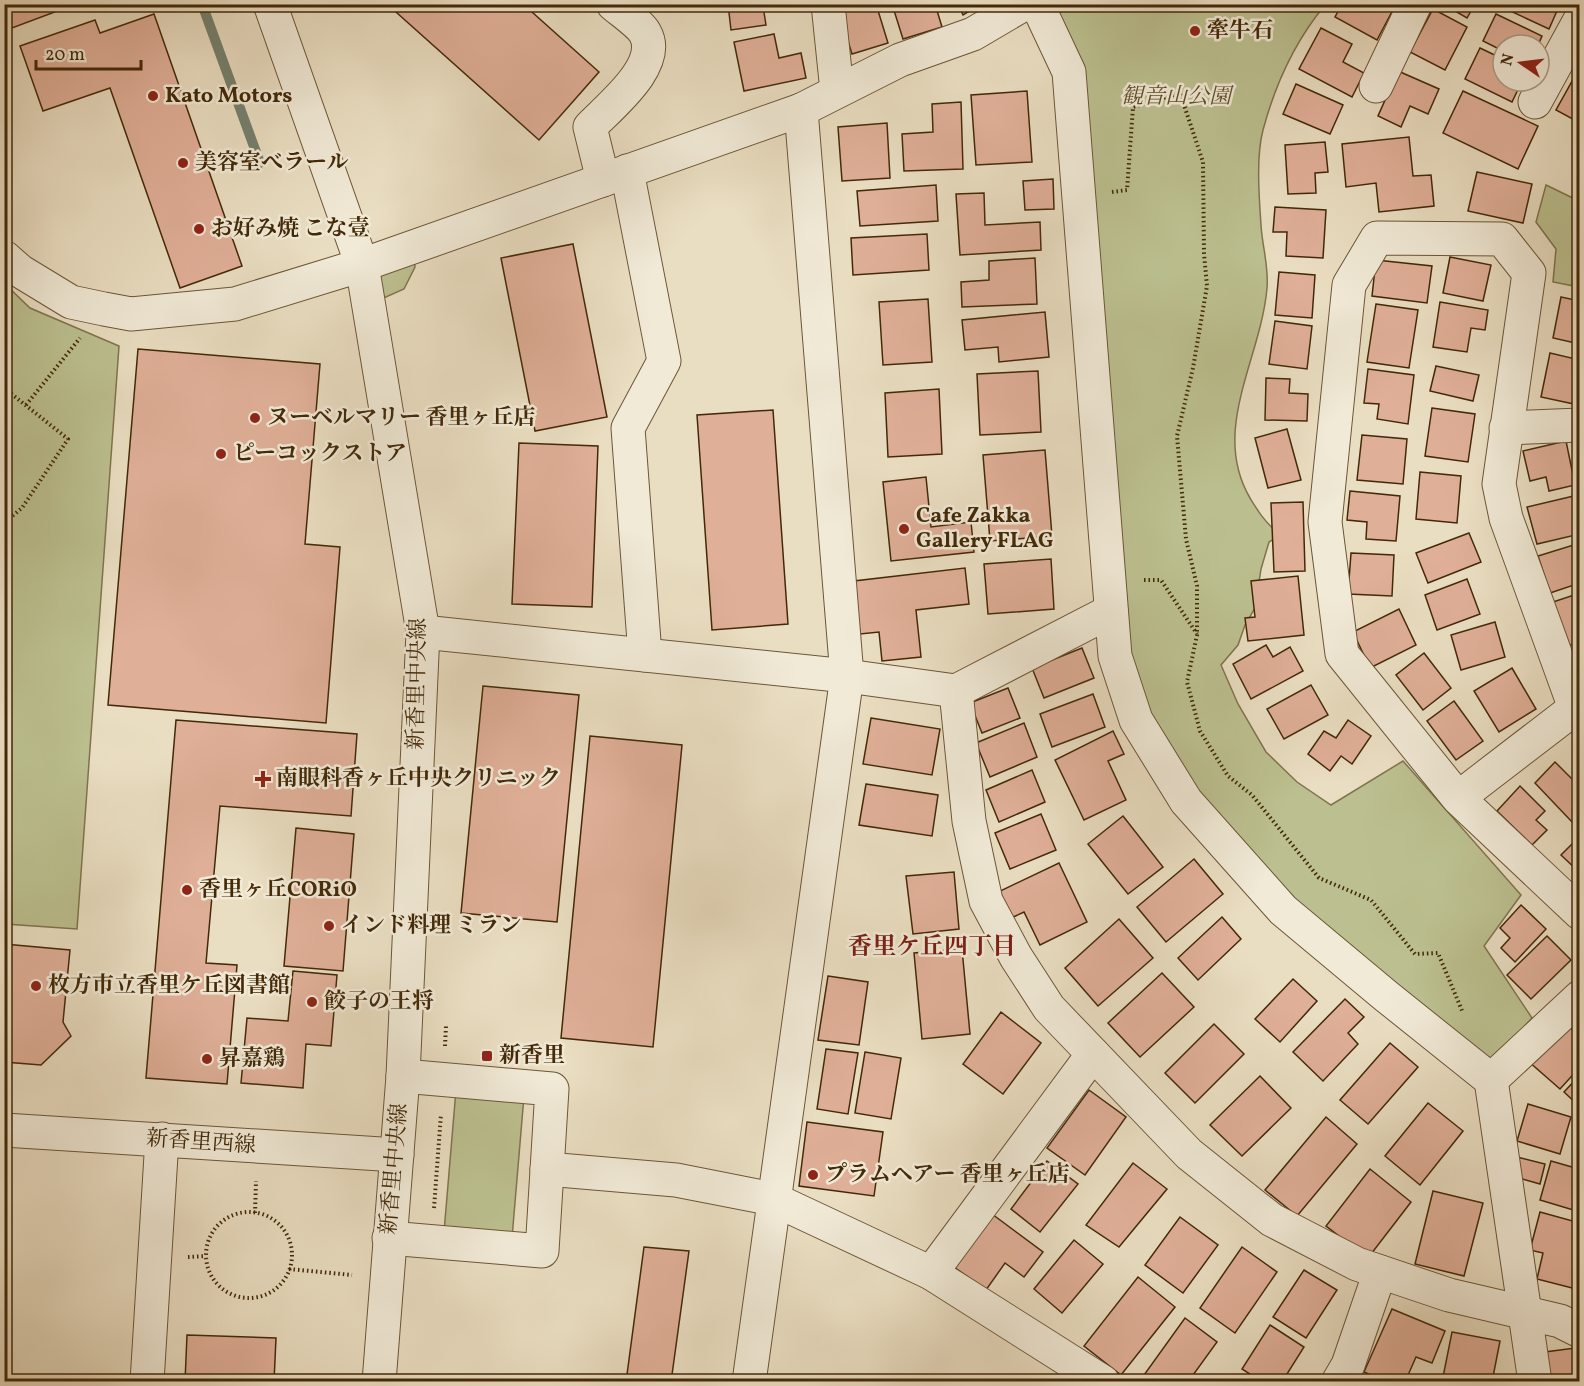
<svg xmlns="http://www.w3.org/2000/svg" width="1584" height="1386" font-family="Vollkorn,'Noto Serif JP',serif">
<rect width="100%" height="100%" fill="#eadec2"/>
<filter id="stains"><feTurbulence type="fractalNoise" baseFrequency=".00333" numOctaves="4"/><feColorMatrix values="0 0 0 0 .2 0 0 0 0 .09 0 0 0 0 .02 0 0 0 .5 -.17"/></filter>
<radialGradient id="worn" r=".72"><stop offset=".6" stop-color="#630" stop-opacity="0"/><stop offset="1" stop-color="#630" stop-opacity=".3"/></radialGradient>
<g fill="#bcc090" stroke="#80744c" stroke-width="1.5">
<path d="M1051,5H1325C1296,40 1275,85 1263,130C1256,156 1259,197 1261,225C1262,245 1269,267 1267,288C1261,359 1210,430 1250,498C1258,511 1264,521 1275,530L1274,539L1269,542L1261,569L1255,608L1245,625L1238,645L1221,665L1238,704L1266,752L1297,782L1331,805L1403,761L1521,895L1484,946L1532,1018L1492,1064L1292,900L1197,793L1147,715L1127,653Z"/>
<path d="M1546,185L1579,201V287L1553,282L1556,249L1536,222Z"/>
<path d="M413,247L415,267L404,289L368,305L362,265Z"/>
<path d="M5,284L30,308L119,346L77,929L5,924Z"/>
<path d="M456,1090L524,1096L512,1238L444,1232Z"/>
</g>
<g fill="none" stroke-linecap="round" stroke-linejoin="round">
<path stroke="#76816f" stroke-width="10" d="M202,4L260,163"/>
</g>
<g fill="#e0af98" stroke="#432908" stroke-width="1.5">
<path d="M4,4H76L4,31Z"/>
<path d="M387,4H523L599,72L539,140Z"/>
<path d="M728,4H776L763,6L766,25L731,30Z"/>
<path d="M852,4H876L888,43L852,54L838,9Z"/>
<path d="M892,4H935L942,27L903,39Z"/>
<path d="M958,4H981L963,15Z"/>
<path d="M1342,4H1396L1377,40L1335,17Z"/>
<path d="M1443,4H1475L1467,18Z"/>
<path d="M1503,4H1560L1549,29L1502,7Z"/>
<path d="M1433,9L1467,27L1445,70L1410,52Z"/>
<path d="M154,14L242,266L180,288L110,88L43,111L20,46L95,20L100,33Z"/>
<path d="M1496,14L1542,36L1538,45H1503V51L1483,41Z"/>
<path d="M1321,28L1352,44L1343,62L1364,73L1352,97L1299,69Z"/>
<path d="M774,34L779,58L801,53L806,78L744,91L734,42Z"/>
<path d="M1480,48L1503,59V81H1522L1512,102L1465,79Z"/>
<path d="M1580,67V123L1556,110Z"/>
<path d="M1398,71L1439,89L1428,114L1410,106L1401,127L1378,116Z"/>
<path d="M1296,84L1343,105L1330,134L1283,114Z"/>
<path d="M1027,91L1032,162L976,165L971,95Z"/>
<path d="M1463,91L1538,126L1518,169L1443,133Z"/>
<path d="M961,102L963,169L904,171L902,134L933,132L932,104Z"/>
<path d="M887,123L890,178L842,181L838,127Z"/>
<path d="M1409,137L1413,176L1431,175L1434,206L1379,212L1376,183L1346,187L1342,144Z"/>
<path d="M1325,142L1328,172L1315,173L1316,193L1288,194L1285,145Z"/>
<path d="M1477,172L1532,184L1523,223L1468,211Z"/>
<path d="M1053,179L1054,209L1025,210L1023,181Z"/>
<path d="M936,185L938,221L860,226L857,191Z"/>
<path d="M984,193L985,225L1040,222L1041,250L960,255L956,194Z"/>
<path d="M1275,207L1326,210L1323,258L1286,256L1287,232H1273Z"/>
<path d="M927,234L929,270L853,275L851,238Z"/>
<path d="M573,244L607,417L535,431L501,258Z"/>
<path d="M1450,257L1491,265L1483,301L1443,293Z"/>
<path d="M1035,258L1037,304L962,307L961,282L989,280V261Z"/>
<path d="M1376,260L1432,266L1427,303L1372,296Z"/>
<path d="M1279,272L1315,275L1312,318L1275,315Z"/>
<path d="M1561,297L1580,301V344L1553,338Z"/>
<path d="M928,299L932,362L883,365L879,302Z"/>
<path d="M1440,302L1488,310L1485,330L1471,328L1467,352L1433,347Z"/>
<path d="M1376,304L1418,310L1409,368L1367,362Z"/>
<path d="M1045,312L1049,357L999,362L998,347L965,350L962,320Z"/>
<path d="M1275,321L1312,326L1307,369L1269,364Z"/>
<path d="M138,349L320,364L305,544L340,547L326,723L108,705Z"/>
<path d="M1550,353L1580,360V379L1574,404L1541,397Z"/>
<path d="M1436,366L1479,375L1473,401L1430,391Z"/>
<path d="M1368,369L1414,375L1408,424L1377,419L1379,404L1364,403Z"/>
<path d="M1038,371L1041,432L980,435L977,374Z"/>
<path d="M1266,378L1290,379L1289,393L1308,394L1307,421L1265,420Z"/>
<path d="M939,389L942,454L888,457L885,393Z"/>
<path d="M1432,408L1475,414L1468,462L1425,456Z"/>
<path d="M773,410L788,624L712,630L697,415Z"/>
<path d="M1287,429L1301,480L1268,488L1255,438Z"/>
<path d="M1362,435L1407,439L1403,484L1357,480Z"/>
<path d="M1566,441L1575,485L1549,491L1546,477L1530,481L1523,451Z"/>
<path d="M519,443L598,446L592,607L512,604Z"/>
<path d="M1045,450L1052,536L990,541L983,455Z"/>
<path d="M1420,472L1461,476L1457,523L1416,519Z"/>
<path d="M926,477L931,527L971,522L974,552L891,561L883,482Z"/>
<path d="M1350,491L1400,496L1396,541L1366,539L1367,522L1347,520Z"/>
<path d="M1578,495L1580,534L1537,544L1527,507Z"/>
<path d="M1303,502L1305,571L1274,572L1271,503Z"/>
<path d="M1469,533L1481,562L1428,583L1416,553Z"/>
<path d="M1580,543V583L1550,593L1538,556Z"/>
<path d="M1351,553L1394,555L1392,596L1348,594Z"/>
<path d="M1051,559L1054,609L988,614L984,564Z"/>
<path d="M965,568L969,604L916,610L921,657L882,661L879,632L860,634L854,581Z"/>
<path d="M1298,576L1304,635L1248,641L1245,618L1255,617L1251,581Z"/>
<path d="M1467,579L1480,614L1437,630L1425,595Z"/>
<path d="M1580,593V642L1567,646L1553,602Z"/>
<path d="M1399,609L1416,645L1370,668L1353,632Z"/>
<path d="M1495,622L1505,657L1461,670L1451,635Z"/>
<path d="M1266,645L1273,657L1290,647L1303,671L1251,699L1233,664Z"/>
<path d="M1082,648L1094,678L1044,698L1032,668Z"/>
<path d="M1424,653L1451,688L1423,710L1396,675Z"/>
<path d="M1580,656V679L1573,659Z"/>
<path d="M1512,668L1536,709L1499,732L1474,691Z"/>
<path d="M1311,685L1328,715L1284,739L1267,709Z"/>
<path d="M483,686L579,695L557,922L461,913Z"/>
<path d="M1008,688L1020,718L982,733L970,703Z"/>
<path d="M1093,694L1105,727L1052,747L1040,714Z"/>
<path d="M1454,701L1483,741L1456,760L1427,721Z"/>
<path d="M871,718L940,729L932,775L863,764Z"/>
<path d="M176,720L357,734L351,816L220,806L206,963L237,965L227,1084L146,1078Z"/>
<path d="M1348,720L1371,736L1352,764L1341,756L1330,771L1308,754L1324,731L1336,738Z"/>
<path d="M1024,723L1037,757L990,777L976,743Z"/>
<path d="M1113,731L1124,754L1108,761L1126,800L1084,820L1055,760Z"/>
<path d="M590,736L682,745L653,1047L561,1038Z"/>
<path d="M1555,762L1580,787V817L1573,823L1535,783Z"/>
<path d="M1032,770L1045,802L999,822L986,790Z"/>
<path d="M866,784L938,795L932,836L859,825Z"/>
<path d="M1520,786L1545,811L1536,820L1547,830L1532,845L1497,811Z"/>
<path d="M1041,814L1056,850L1010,869L995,833Z"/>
<path d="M1123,816L1163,867L1128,894L1088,844Z"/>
<path d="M296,828L354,834L343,971L284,966Z"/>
<path d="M1580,836V873L1561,855Z"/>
<path d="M1194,859L1223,894L1166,942L1137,907Z"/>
<path d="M1059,863L1087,922L1040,945L1024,912L1009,919L996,893Z"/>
<path d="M954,872L959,929L913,934L906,876Z"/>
<path d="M1521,905L1546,929L1515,962L1501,948L1510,938L1500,928Z"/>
<path d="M1222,917L1241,939L1198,980L1178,958Z"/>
<path d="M1119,919L1153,958L1098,1006L1065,968Z"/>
<path d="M1547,936L1571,960L1531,999L1507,975Z"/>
<path d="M4,944L70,950L63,1022L71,1036L41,1065L4,1062Z"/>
<path d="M962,949L970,1034L922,1039L914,953Z"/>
<path d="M293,971L337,975L331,1046L306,1044L303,1088L241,1083L247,1018L288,1021Z"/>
<path d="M1162,973L1194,1007L1140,1057L1108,1023Z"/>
<path d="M828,976L868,982L859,1045L818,1040Z"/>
<path d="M1293,979L1317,1001L1280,1042L1255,1019Z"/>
<path d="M1345,999L1364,1017L1348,1033L1358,1044L1323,1081L1293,1052Z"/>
<path d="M1001,1012L1041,1043L1003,1094L963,1064Z"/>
<path d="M1563,1021L1580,1036V1067L1560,1089L1528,1061Z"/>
<path d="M1214,1024L1244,1054L1195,1103L1165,1073Z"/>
<path d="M1390,1043L1418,1067L1368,1124L1340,1100Z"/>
<path d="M826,1049L858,1053L848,1114L817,1109Z"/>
<path d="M865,1052L901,1058L891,1119L855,1113Z"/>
<path d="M1580,1075V1107L1564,1092Z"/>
<path d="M1260,1076L1291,1108L1242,1156L1210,1125Z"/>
<path d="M1089,1090L1126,1117L1085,1175L1047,1148Z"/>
<path d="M1428,1103L1463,1131L1420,1185L1385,1156Z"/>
<path d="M1528,1104L1571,1117L1560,1154L1517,1141Z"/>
<path d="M1326,1117L1357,1144L1297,1216L1265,1190Z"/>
<path d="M807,1122L883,1132L874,1196L799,1186Z"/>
<path d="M1513,1156L1545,1164L1540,1184L1508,1175Z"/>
<path d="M1047,1161L1078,1184L1040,1232L1011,1209Z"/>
<path d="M1551,1161L1579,1169L1580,1165V1212L1540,1200Z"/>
<path d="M1133,1163L1167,1189L1119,1247L1086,1225Z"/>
<path d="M1370,1169L1411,1202L1368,1258L1326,1226Z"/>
<path d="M1433,1191L1483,1203L1464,1276L1415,1264Z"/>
<path d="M1540,1212L1580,1223V1290L1537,1279L1543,1253L1530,1250Z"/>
<path d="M992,1214L1043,1252L1024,1277L1005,1263L986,1290L954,1267Z"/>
<path d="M1180,1217L1218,1245L1183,1293L1145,1265Z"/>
<path d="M1074,1240L1103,1264L1062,1313L1034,1289Z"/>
<path d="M644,1247L689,1251L671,1382H626Z"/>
<path d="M1242,1247L1277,1272L1235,1333L1200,1308Z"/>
<path d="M1304,1270L1337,1290L1306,1338L1273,1317Z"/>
<path d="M1138,1277L1175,1307L1121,1375L1084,1346Z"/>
<path d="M1392,1309L1445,1331L1432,1363L1416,1357L1405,1382H1387L1364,1372Z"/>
<path d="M1185,1318L1217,1342L1188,1382H1153L1144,1375Z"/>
<path d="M1270,1325L1304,1347L1282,1382H1262L1242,1369Z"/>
<path d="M1452,1332L1500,1341L1492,1382H1442Z"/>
<path d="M187,1335L276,1338L274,1382H185Z"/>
<path d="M1575,1348L1576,1358H1580V1382H1549L1545,1352Z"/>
</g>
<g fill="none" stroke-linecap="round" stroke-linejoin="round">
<g stroke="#6d5636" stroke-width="35">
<g id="minor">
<path d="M270,4L362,265L423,632L403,1076L379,1382"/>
<path d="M828,4L837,91"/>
<path d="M1037,4L1069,72L1115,656L1136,720L1186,801L1283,910L1386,996L1491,1080L1535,1382"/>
<path d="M1376,86L1415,4"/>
<path d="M1535,102L1580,20"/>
<path d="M627,171L664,361L628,428L645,655"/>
<path d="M603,180L590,127C609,107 663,65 645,33C640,24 621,11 613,4"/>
<path d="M4,257L20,271L71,302L104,309L131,314L235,304L362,265L801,110L900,60L973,34L1024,4"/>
<path d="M1506,428L1580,425"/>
<path d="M423,632L847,676L956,691L1111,611"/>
<path d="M956,691L969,821L986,901L1016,957L1049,1008L1189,1154L1272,1220L1357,1264L1449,1295L1560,1321L1580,1331"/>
<path d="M1458,798L1575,708L1506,518L1499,484L1529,273L1502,239L1377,238L1349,285L1325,522L1342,654L1458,798L1580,913"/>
<path d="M1491,1080L1580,997"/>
<path d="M4,1130L397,1155"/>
<path d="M547,1169L676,1180L773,1199L931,1273L1103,1382"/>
<path d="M389,1238L542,1251L552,1089L403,1076"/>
<path d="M931,1273L1093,1054"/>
<path d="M147,1382L162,1139"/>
<path d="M749,1382L847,676L801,110"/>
<path d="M1338,1382L1348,1365L1380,1272"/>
</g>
</g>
<g stroke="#432908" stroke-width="4" stroke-dasharray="1.5 3" stroke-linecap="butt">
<path d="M1112,192L1127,190L1133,107L1180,93L1203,162L1204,254L1207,286L1193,368L1177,436L1186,539L1197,586V635L1187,682L1200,731L1228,776L1252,795L1319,878L1371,900L1415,954L1438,953L1463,1013"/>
<path d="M4,388L68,439L22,508L4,523"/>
<path d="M26,405L80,338"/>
<path d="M1144,580H1161L1197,634"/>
<path d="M445,1046L446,1026"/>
<path d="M434,1208L441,1114"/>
<circle cx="249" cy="1255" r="43"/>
<path d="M255,1213L256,1181"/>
<path d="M188,1257L206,1256"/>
<path d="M289,1269L352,1275"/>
</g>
<use href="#minor" stroke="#f1ead7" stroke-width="33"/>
</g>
<g fill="#8f2418" stroke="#f1ead7" stroke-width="2">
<circle cx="1195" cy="31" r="6"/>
<circle cx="153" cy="96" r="6"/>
<circle cx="183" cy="163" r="6"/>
<circle cx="199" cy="229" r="6"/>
<circle cx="255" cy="418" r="6"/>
<circle cx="221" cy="454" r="6"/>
<circle cx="904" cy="529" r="6"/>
<path d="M260 770h6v6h6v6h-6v6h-6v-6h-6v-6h6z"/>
<circle cx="187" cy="890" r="6"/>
<circle cx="329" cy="926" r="6"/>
<circle cx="36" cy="986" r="6"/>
<circle cx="312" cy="1002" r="6"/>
<rect x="481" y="1050" width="12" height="12" rx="3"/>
<circle cx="207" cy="1059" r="6"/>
<circle cx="813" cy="1175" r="6"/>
</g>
<g text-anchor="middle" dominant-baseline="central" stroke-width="5" stroke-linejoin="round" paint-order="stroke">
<g font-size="22" font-weight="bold" fill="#432908" stroke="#f1ead7" text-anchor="start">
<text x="1207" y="31">牽牛石</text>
<text x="165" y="96">Kato Motors</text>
<text x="195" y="163">美容室べラール</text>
<text x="211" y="229">お好み焼 こな壹</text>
<text x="267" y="418">ヌーベルマリー 香里ヶ丘店</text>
<text x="233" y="454">ピーコックストア</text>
<text x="916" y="516">Cafe Zakka<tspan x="916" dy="25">Gallery FLAG</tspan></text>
<text x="276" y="779">南眼科香ヶ丘中央クリニック</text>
<text x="199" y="890">香里ヶ丘CORiO</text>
<text x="341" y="926">インド料理 ミラン</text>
<text x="48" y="986">枚方市立香里ケ丘図書館</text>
<text x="324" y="1002">餃子の王将</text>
<text x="499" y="1056">新香里</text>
<text x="219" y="1059">昇嘉鶏</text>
<text x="825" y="1175">プラムヘアー 香里ヶ丘店</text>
</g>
<g font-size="22" font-style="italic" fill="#614f2a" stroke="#f1ead7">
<text x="1176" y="97">観音山公園</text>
</g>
<g font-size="22" fill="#432908" stroke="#f1ead7">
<text transform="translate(418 684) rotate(-89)">新香里中央線</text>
<text transform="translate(201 1143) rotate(4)">新香里西線</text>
<text transform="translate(395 1169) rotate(-85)">新香里中央線</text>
</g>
<g font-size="24" font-weight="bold" fill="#7a1f14" stroke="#f1ead7">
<text x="932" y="948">香里ケ丘四丁目</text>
</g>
</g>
<rect width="1584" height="1386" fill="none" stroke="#eadec2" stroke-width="24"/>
<rect x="6" y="6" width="1572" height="1374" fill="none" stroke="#432908" stroke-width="3"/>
<rect x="12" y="12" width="1560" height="1362" fill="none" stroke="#432908" stroke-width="1.5"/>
<g transform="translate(1521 63) rotate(284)"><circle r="28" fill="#f1ead7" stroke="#ab9d84" stroke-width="1.5"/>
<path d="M0-4.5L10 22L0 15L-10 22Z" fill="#8f2418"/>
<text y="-9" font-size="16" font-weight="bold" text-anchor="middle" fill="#432908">N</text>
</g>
<path d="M36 60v9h105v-9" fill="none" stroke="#432908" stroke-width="3"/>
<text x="45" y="60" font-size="18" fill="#432908" stroke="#f1ead7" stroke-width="4.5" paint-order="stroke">20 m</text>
<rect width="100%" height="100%" filter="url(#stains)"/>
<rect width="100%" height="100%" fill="url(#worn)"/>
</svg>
